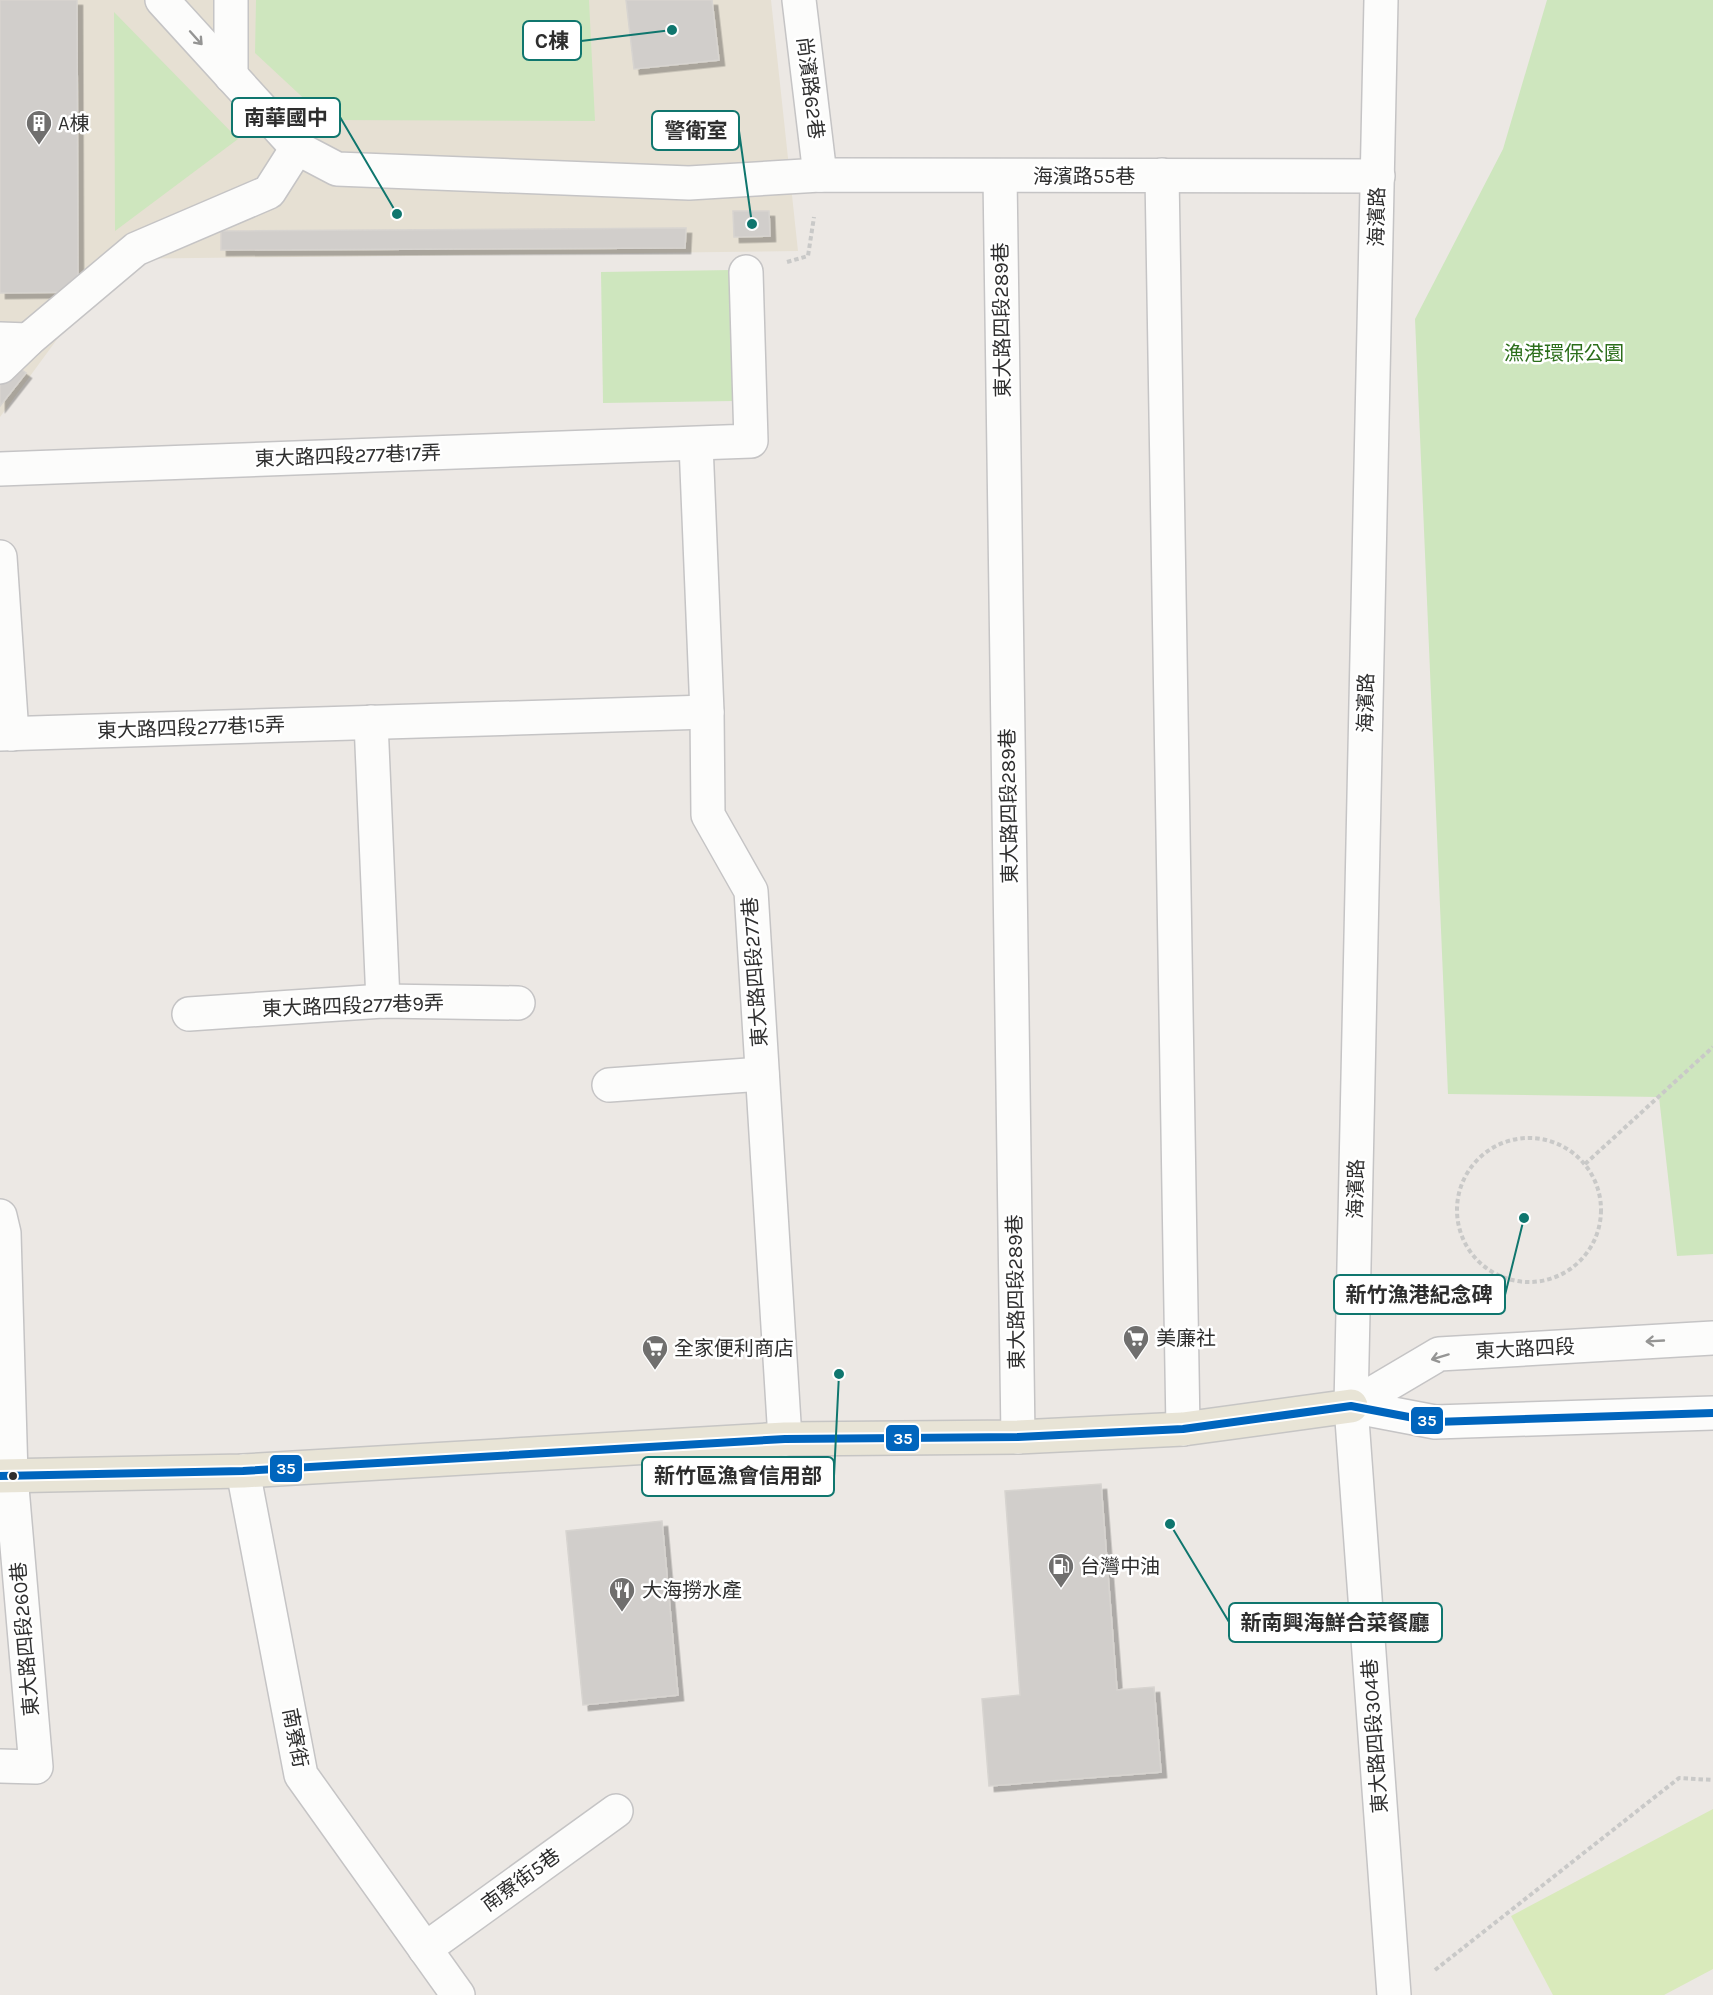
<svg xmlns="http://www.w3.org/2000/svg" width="1713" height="1995" font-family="Karla,'Noto Sans TC',sans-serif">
<defs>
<filter id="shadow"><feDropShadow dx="5.5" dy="5.5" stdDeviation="0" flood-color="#0004"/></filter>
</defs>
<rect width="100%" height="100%" fill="#ece8e4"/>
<path fill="#e6e0d3" d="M0,0H771L798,251L116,259L0,417Z"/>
<g fill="#cee6be">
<path d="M256,0H589L595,121L327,120L255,53Z"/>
<path d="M1547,0H1713V1254L1677,1256L1659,1097L1448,1094L1415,319L1503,149Z"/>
<path d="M114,12L238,139L115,231Z"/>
<path d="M732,270L734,401L603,403L601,272Z"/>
</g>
<path fill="#d9eabb" d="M1713,1809V1969L1664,1995H1553L1511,1916Z"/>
<g fill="#d1cecb" stroke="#d7d4d0" stroke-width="1.5" filter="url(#shadow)">
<path d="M0,0H77L78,292L0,293Z"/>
<path d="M626,0H712L719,60L634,69Z"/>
<path d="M733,211H769L770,236L734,237Z"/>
<path d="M686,228L685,248L221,250V231Z"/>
<path d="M12,363L26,373L0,406V377Z"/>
<path d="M1101,1484L1117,1690L1154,1687L1161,1772L989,1786L982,1699L1020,1695L1005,1491Z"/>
<path d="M662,1521L678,1695L583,1705L566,1531Z"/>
</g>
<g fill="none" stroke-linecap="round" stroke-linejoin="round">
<g stroke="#c5c4c5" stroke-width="36">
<g id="minor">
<path d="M162,0L297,148L337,169L689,183L820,175L1378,176"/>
<path d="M799,0L820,175"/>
<path d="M1381,0L1351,1406L1394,1995"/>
<path d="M231,76V0"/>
<path d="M1162,175L1183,1429"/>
<path d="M1000,176L1018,1437"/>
<path d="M0,339L28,340L136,249L269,192L297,148"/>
<path d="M0,367L28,340"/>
<path d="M696,444L707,712L708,815L751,891L785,1439"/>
<path d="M0,469L751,441L746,272"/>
<path d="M0,557L12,734"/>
<path d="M371,722L383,1001"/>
<path d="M0,734L707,712"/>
<path d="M189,1014L383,1001L518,1003"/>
<path d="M609,1085L762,1074"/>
<path d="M0,1216L4,1233L11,1476L36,1767L0,1766"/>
<path d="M1351,1406L1439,1354L1713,1338"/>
<path d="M1351,1406L1435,1422L1713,1413"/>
<path d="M243,1471L301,1775L458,1995"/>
<path d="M425,1949L616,1811"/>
</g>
</g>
<g stroke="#c6c5c4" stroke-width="36">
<path id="major" d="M0,1476L243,1471L785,1439L1018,1437L1183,1429L1351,1406"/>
</g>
<g stroke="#c9c9c8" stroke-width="4" stroke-dasharray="4.5 3" stroke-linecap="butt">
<path d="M787,262L808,256L814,217"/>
<circle cx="1529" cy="1210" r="72"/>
<path d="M1585,1164L1713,1047"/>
<path d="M1435,1970L1679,1778L1713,1780"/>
</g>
<use href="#minor" stroke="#fcfcfb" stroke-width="33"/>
<use href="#major" stroke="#e8e4d6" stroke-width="33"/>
<g stroke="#fff" stroke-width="12">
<path id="bus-1" d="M0,1476L243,1471L785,1439L1018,1437L1183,1429L1351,1406L1435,1422L1713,1413"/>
</g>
<use href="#bus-1" stroke="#0065bd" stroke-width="8"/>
</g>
<defs><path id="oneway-shaft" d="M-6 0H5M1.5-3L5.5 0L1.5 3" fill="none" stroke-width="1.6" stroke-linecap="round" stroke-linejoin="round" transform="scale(1.5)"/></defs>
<g stroke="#959594">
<use href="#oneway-shaft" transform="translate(196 38) rotate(48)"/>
<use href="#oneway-shaft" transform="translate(1655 1341) rotate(177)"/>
<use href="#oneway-shaft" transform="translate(1440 1357) rotate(163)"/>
</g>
<defs>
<g id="building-pin" transform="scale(1.35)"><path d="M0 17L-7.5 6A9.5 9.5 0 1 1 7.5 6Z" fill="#706f6e" stroke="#fff"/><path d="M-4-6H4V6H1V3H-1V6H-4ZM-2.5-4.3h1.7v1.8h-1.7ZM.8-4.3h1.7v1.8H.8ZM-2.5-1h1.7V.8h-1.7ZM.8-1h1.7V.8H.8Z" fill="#fff"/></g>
<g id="supermarket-pin" transform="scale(1.35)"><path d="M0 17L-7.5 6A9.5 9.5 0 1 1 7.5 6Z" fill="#706f6e" stroke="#fff"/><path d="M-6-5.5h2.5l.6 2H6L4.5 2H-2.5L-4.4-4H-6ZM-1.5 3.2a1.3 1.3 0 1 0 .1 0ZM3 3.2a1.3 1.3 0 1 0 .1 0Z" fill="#fff"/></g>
<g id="fuel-pin" transform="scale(1.35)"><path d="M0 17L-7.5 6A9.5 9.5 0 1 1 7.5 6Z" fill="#706f6e" stroke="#fff"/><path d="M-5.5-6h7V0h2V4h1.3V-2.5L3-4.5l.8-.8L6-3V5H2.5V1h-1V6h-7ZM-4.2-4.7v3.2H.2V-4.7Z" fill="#fff"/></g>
<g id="restaurant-pin" transform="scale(1.35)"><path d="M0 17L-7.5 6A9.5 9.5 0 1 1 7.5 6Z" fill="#706f6e" stroke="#fff"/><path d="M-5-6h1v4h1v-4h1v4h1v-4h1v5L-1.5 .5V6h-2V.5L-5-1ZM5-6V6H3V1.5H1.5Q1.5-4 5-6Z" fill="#fff"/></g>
</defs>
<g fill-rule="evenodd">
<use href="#building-pin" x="39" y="123"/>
<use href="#supermarket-pin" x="1136" y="1338"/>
<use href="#supermarket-pin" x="655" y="1348"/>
<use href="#fuel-pin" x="1061" y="1566"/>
<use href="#restaurant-pin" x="622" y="1590"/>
</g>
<circle fill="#2e2e2e" stroke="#fff" stroke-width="2" cx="13" cy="1476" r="5"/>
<g text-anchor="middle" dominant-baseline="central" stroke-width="5" stroke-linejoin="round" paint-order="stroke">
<g font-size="20" fill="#2e2e2e" stroke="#fff">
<text transform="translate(810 88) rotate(83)">尚濱路62巷</text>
<text x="1084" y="176">海濱路55巷</text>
<text transform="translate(1377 217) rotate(-89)">海濱路</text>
<text transform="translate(1002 320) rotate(-91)">東大路四段289巷</text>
<text transform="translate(348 456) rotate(-2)">東大路四段277巷17弄</text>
<text transform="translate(1366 703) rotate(-89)">海濱路</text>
<text transform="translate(191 728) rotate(-2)">東大路四段277巷15弄</text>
<text transform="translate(1009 806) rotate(-91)">東大路四段289巷</text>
<text transform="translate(755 972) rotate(-94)">東大路四段277巷</text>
<text transform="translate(353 1006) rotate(-2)">東大路四段277巷9弄</text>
<text transform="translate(1356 1189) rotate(-89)">海濱路</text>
<text transform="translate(1016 1292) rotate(-91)">東大路四段289巷</text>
<text transform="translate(1525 1349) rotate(-3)">東大路四段</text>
<text transform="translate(25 1639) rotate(-95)">東大路四段260巷</text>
<text transform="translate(1375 1736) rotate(-94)">東大路四段304巷</text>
<text transform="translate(295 1738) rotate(79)">南寮街</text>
<text transform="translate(521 1880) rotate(-36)">南寮街5巷</text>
</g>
<g font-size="20" fill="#2e2e2e" stroke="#fff" text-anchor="start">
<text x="58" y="123">A棟</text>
<text x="1156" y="1338">美廉社</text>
<text x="674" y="1348">全家便利商店</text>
<text x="1080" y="1566">台灣中油</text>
<text x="642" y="1590">大海撈水產</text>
</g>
<g font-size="20" fill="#2c6e1b" stroke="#fff">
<text x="1564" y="353">漁港環保公園</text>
</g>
</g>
<path fill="none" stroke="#0f766e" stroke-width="2" d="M672 30L581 41M397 214L340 117M752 224L739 131M1524 1218L1505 1295M839 1374L834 1476M1170 1524L1229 1622"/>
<g fill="#0f766e" stroke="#fff" stroke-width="2">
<circle cx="672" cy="30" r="6"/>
<circle cx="397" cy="214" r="6"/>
<circle cx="752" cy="224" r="6"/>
<circle cx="1524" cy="1218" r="6"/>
<circle cx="839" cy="1374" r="6"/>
<circle cx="1170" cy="1524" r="6"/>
</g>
<g fill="#fff" stroke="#0f766e" stroke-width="2">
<rect x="523" y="21" width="58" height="39" rx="6"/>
<rect x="232" y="98" width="108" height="39" rx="6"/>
<rect x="652" y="111" width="87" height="39" rx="6"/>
<rect x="1334" y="1275" width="171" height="39" rx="6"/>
<rect x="642" y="1457" width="192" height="39" rx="6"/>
<rect x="1229" y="1603" width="213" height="39" rx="6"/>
</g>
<g font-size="21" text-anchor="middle" font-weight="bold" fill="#2e2e2e">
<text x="552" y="48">C棟</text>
<text x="286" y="125">南華國中</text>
<text x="696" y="138">警衛室</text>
<text x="1419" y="1302">新竹漁港紀念碑</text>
<text x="738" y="1483">新竹區漁會信用部</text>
<text x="1335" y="1630">新南興海鮮合菜餐廳</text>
</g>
<g stroke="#fff" stroke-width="2">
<rect x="1410" y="1406" width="34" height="29" rx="6" fill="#0065bd"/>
<rect x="885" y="1424" width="35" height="28" rx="6" fill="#0065bd"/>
<rect x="269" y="1454" width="34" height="29" rx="6" fill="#0065bd"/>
</g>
<g font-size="16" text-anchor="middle" font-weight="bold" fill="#fff">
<text x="1427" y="1426">35</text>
<text x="903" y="1444">35</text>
<text x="286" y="1474">35</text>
</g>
</svg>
